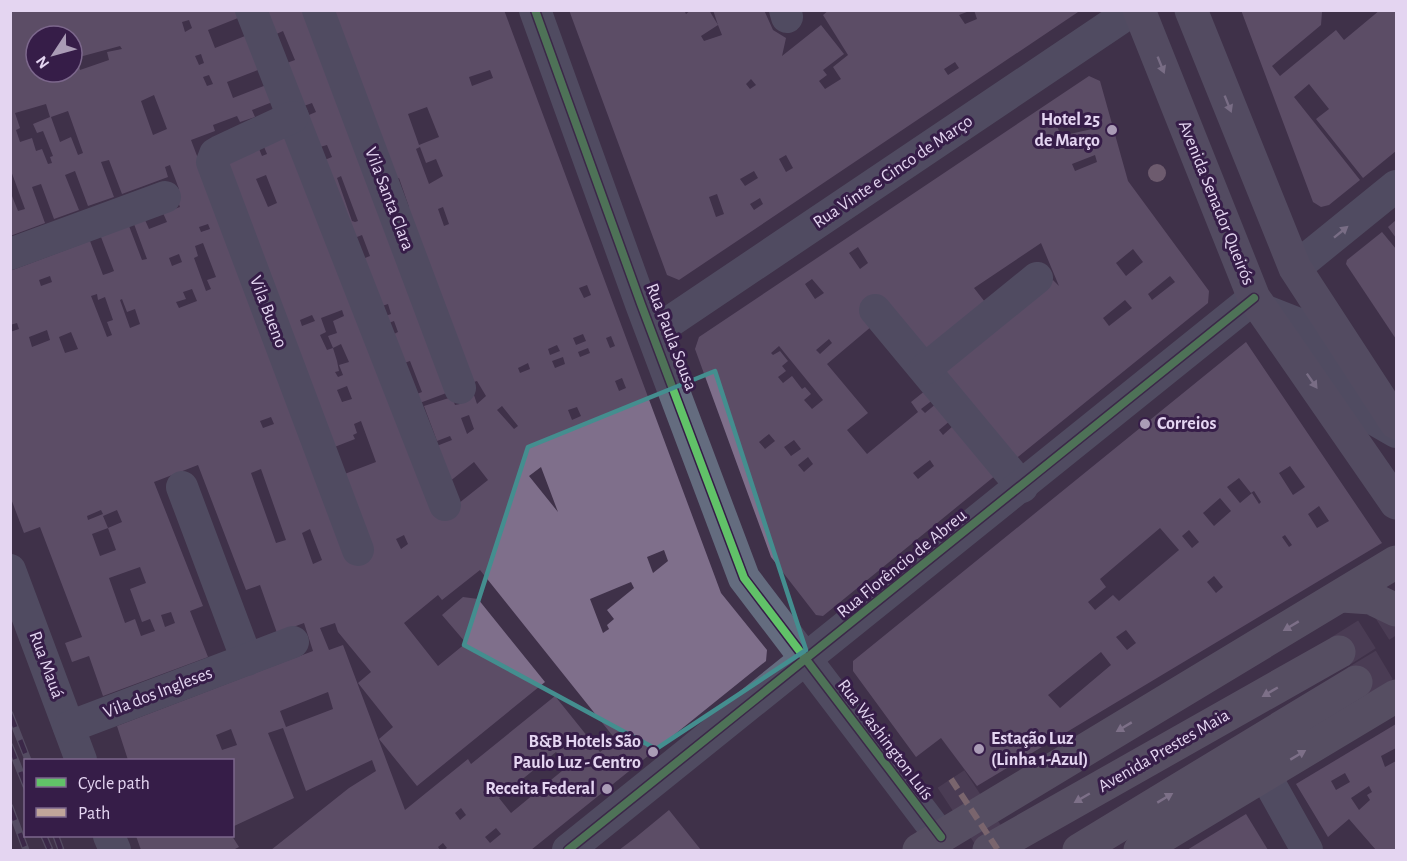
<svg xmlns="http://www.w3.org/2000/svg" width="1407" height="861" font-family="'Alegreya Sans',sans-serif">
<rect width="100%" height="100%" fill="#3f3149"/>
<g fill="#7f6f8b" fill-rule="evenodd">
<path d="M10,10H241L243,16L208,30L215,48L250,34L263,68L227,82L233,98L269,84L275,101L252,110L255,117L240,122L237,116L213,125L215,131L191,140L348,555L342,475L376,462L361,421L354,424L357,433L353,435L355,439L332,448L221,159L257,144L262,156L267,154L262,142L288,132L439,519L488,480L474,462L449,482L434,447L452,440L450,436L437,441L424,406L452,397L455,405L460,404L464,402L472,389L477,404L486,396L477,381L474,382L403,209L409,207L399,178L392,181L332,10H504L721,593L767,650L766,661L531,850H444L447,848L443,843L438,847L440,850H271L349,788L376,771L372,760L306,791L283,728L268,733L294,798L232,827V760H128L117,726L313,651L304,623L277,633L260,585L246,590L198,465L154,482L203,606L190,611L208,657L103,696L89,656L72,662L65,643L82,637L40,527L24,533L10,496V332L19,329L17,323L10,325V271L90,241L103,275L109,273L114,271L101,237L129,226L142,260L147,259L134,224L145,220L149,229L167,222L163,213L180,207L174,191L179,189L170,165L165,167L168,177L122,194L109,160L101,162L114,197L88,206L75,171L65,175L79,210L54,219L41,184L32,187L45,223L10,236V191L18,211L25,209L10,168ZM189,20L192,28L185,32L182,22ZM36,36H72V59L120,46L122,49L107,52L109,60L80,70L79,65L72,66L71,76L53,80L51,72H36ZM201,54L204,63L199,65L195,56ZM490,70L493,78L472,86L469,77ZM209,75L213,84L207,86L203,77ZM154,95L167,129L153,135L141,101ZM46,104L50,117L33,124L37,133L43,131L53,156L50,157L52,163L48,164L42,149L36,151L32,138L20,142L16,130L20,128L15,113ZM427,107L439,137L419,145L408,114ZM68,111L83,153L78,155L71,137L60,142L51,117ZM420,147L426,163L436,159L443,176L429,184L416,149ZM266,175L277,203L268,207L256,179ZM443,207L449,224L444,226L438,209ZM208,224L210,229L201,232L199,227ZM203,243L216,277L207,280L211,289L206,291L194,258L198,256L195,246ZM179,254L182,262L172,266L169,258ZM50,276L52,282L41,286L39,280ZM587,285L591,295L584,298L579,288ZM192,289L197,301L179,308L176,302L186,299L183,292ZM97,294L98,300L105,297L113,320L107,322L112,335L107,337L91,296ZM122,299L127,312L135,309L140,324L130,328L120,300ZM342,310L344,316L333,321L337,333L328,336L333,348L327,350L320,335L326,332L321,318ZM312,315L315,321L302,326L300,320ZM47,330L50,340L32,347L29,337ZM71,332L78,349L65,353L59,337ZM583,334L586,341L576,345L573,338ZM611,336L615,346L610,348L606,338ZM341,344L349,362L339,365L343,375L338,377L335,372L339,371L337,361L333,348ZM557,345L560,351L550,355L548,349ZM588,348L590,353L580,357L578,352ZM563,357L565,364L555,368L552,361ZM528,363L530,369L520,373L518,368ZM622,378L626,388L619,391L615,381ZM347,386L352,399L342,402L337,390ZM502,406L518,426L514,429L497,410ZM577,407L581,416L572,420L568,410ZM469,415L474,429L467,434L461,418ZM271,417L274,424L263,428L260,421ZM541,467L558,512L529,476ZM261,469L286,540L276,543L251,473ZM101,510L103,514L88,520L87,516ZM117,510L122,522L108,528L116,550L100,556L92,534L108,528L103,516ZM310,529L322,560L313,564L302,533ZM404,535L408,544L401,549L396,539ZM664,550L668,561L653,573L647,557ZM140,567L146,583L130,589L142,622L150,619L155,631L141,636L135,619L125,623L109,578ZM480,570L616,740L600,752L555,696L471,764L468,759L405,810L343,645L329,650L320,628L335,623L338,632L371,672L358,683L393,727L379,739L417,786L545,682L478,599L463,597L442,615L466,643L438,666L404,623L438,595L442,600ZM631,582L634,588L607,610L614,619L607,625L609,629L603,633L590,599ZM171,612L175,623L165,627L161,615ZM328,692L333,709L286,727L280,711ZM231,729L237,745L222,750L216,735ZM556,752L568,766L511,813L499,798ZM490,786L494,792L487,797L483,792ZM461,808L466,815L460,820L455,813ZM496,828L501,834L490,843L485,837Z"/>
<path d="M263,10H305L449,392L417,404L414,395L422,392L410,361L401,364L390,336L398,332L394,321L386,324L383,317L391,314L388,304L379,307L360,260L370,256L362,235L352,239L322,161L332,157L327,145L316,148L304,117L316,112L312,103L301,107L284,64L295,60L283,31L272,36ZM341,176L358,221L355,222L352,221L337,178Z"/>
<path d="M569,10H684L686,14L691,10H709L718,25L713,10H764L773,30L786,38L782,56L821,25L844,54L823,70L827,75L819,81L825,89L841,79L833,67L848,55L823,15L829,10H972L959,15L965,24L977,19L974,10H1081L679,280L667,275ZM718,25L722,35L704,41L701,36ZM955,62L959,68L948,75L944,69ZM751,79L756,85L750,89L746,84ZM786,155L793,168L786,172L779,159ZM754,171L758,178L745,186L740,179ZM717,194L724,214L716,217L709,197ZM760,198L763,204L754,210L750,204Z"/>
<path d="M1241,10L1322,12L1321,25L1272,66L1280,76L1336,30L1344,40L1380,10H1396V151L1363,178L1316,119L1329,109L1309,84L1294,97L1360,180L1329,205L1321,207L1313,202Z"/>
<path d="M1089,76L1100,81L1128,181L1209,291L1208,303L1013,461L941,373L1053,280L1059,286L1041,243L974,288L985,302L921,353L872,326L827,364L868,413L847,430L867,454L918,412L911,402L926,390L934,399L921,409L925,413L937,403L951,420L939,430L943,435L954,425L996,475L823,616L816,615L771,557L695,349L699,337ZM1089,118L1092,129L1061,136L1057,126ZM1095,155L1097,162L1075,171L1072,164ZM858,247L868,263L860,269L849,253ZM1133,249L1143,262L1126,276L1116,263ZM1170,276L1175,282L1152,300L1148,294ZM812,279L824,293L815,299L805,284ZM1125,300L1132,308L1109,326L1103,318ZM829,339L832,343L820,354L816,350ZM779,346L823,400L812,409L804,400L811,394L805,387L802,389L792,376L783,383L778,377L786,371L782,366L788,361L780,351L773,355L771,353ZM769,434L775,441L765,449L759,442ZM794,440L801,449L791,456L784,447ZM808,457L813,464L804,472L798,465ZM930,460L934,466L918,479L913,473Z"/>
<path d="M1396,220V238L1388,227Z"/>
<path d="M1382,232L1396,249V339L1346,264L1347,260Z"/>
<path d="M1246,342L1382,543L977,786L941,738L916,757L853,671V661ZM1290,466L1305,487L1293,495L1279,473ZM1239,478L1251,493L1254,491L1261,502L1259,504L1252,493L1240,503L1227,487ZM1220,498L1231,511L1214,526L1203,513ZM1319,506L1329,521L1317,528L1308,514ZM1160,528L1179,550L1119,601L1113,595L1095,610L1088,602L1106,587L1100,579ZM1189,530L1199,542L1192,548L1182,536ZM1285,535L1292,545L1289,547L1282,537ZM1214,576L1223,587L1216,593L1207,582ZM1126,630L1136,643L1127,650L1116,637ZM1101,652L1111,665L1060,708L1048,695Z"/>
<path d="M1396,724V748L1381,756L1385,767L1396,761V850H1376L1349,819L1328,837L1296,784ZM1345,773L1350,782L1336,790L1331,781ZM1369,786L1372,792L1367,795L1370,800L1359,810L1351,798Z"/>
<path d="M669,810L701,850H619L635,838Z"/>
<path d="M1246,814L1268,850H1187Z"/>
<path d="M136,836H232L239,847L233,850H141Z"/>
</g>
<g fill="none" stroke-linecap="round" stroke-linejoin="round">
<path stroke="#584a62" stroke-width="32" stroke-dasharray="32 16" stroke-linecap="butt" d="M951,779L998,850"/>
<g stroke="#584a62" stroke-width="33" stroke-dasharray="33 16" stroke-linecap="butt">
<path d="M1339,652L1396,616"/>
<path d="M1356,682L1396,658"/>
</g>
<g stroke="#646c7f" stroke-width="32">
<path d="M251,10L445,505"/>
<path d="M318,10L460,388"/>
<path d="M535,10L641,304L744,578L941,837"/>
<path d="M785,10L787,17"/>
<path d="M293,117L220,151L215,154L212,162L358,550"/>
<path d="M10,254L165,197"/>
<path d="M1295,268L1396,186"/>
<path d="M875,310L1022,487"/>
<path d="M1263,310L1296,323L1363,413L1396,432"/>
<path d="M653,333L1133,10"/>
<path d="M925,369L1037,278"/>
<path d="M182,487L247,660"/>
<path d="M10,570L81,760"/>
<path d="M69,727L293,642"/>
<path d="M1265,775L1307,850"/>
<path d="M109,836L115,850"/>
<path d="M568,850L1254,298"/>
</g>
<g stroke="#6a6c7f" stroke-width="33">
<path d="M1139,10L1254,298L1396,503"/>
<path d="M1191,10L1295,268L1396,423"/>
</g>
<g stroke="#727282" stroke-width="33">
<path d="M1342,596L1371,598L1396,610"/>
<path d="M919,850L1396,562"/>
<path d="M989,850L1339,652"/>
<path d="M1079,850L1356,682"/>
<path d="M1140,850L1396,696"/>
</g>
<g stroke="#6e6d80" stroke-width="7">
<g id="rail">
<path d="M10,714L28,760"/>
<path d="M10,746L26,786"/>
<path d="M10,807L26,850"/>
<path d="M44,836L50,850"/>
<path d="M56,836L61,850"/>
</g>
</g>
<use href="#rail" stroke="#361d48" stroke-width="4.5" stroke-dasharray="14" stroke-linecap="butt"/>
<path stroke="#c0a59a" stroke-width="6" stroke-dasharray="12 6" stroke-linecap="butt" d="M951,779L998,850"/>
<g stroke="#361d48" stroke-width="11">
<g id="cycleway">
<path d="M535,10L641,304L744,578L941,837"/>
<path d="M568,850L1254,298"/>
</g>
</g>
<use href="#cycleway" stroke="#61c268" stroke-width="8"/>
</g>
<circle fill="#a58e9b" cx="1157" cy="173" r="9"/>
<defs><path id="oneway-solid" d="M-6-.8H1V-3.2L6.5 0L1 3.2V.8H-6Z" transform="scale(1.5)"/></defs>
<g fill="#bfb6cf">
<use href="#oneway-solid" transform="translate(1161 65) rotate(68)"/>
<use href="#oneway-solid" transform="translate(1228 104) rotate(68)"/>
<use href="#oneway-solid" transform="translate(1312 381) rotate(55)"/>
</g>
<use fill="#beb6cf" href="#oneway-solid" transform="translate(1341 232) rotate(-39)"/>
<g fill="#c8bcd5">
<use href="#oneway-solid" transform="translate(1291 626) rotate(149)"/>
<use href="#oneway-solid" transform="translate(1270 692) rotate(150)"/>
<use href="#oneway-solid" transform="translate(1124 727) rotate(149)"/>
<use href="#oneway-solid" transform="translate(1298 755) rotate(-31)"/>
<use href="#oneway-solid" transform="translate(1082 798) rotate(150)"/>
<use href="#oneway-solid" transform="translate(1165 798) rotate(-31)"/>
</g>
<path d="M0 0H1407V861H0ZM715,371L806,650L656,749L464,645L528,447Z" fill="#3f3149" fill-opacity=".55" fill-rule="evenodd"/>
<path fill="none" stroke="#448e8f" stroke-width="4.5" stroke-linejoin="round" d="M715,371L806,650L656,749L464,645L528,447Z"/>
<g fill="#aa9cb6" stroke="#361d48" stroke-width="2">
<circle cx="1112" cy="130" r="6"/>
<circle cx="1145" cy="424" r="6"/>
<circle cx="979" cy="749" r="6"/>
<circle cx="653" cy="752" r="6"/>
<circle cx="607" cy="789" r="6"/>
</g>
<g text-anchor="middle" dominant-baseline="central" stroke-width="6" stroke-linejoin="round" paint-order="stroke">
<g font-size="18" font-weight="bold" fill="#e4d5f1" stroke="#361d48" text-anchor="end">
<text x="1100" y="120">Hotel 25<tspan x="1100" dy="21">de Março</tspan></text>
<text x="1157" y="424" text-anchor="start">Correios</text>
<text x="991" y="739" text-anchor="start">Estação Luz<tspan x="991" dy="21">(Linha 1-Azul)</tspan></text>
<text x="641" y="742">B&amp;B Hotels São<tspan x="641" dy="21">Paulo Luz - Centro</tspan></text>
<text x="595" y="789">Receita Federal</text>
</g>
<g font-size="18" fill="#e4d5f1" stroke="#361d48">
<text transform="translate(893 172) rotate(-34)">Rua Vinte e Cinco de Março</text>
<text transform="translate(389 199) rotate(69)">Vila Santa Clara</text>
<text transform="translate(1216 203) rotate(68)">Avenida Senador Queirós</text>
<text transform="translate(268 312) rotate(69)">Vila Bueno</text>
<text transform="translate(671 337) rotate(69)">Rua Paula Sousa</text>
<text transform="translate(902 564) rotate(-39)">Rua Florêncio de Abreu</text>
<text transform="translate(46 665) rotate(70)">Rua Mauá</text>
<text transform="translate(158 693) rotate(-21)">Vila dos Ingleses</text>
<text transform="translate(885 740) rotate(53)">Rua Washington Luís</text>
<text transform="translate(1164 751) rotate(-30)">Avenida Prestes Maia</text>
</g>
</g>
<rect width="1407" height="861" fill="none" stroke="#e4d5f1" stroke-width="24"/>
<rect x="24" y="759" width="210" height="78" fill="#361d48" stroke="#7c678c" stroke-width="1.5"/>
<rect x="36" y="778" width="30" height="9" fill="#61c268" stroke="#7c678c" stroke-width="1.5"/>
<text x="78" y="789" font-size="18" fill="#e4d5f1">Cycle path</text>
<rect x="36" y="808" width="30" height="9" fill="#c0a59a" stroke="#7c678c" stroke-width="1.5"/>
<text x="78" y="819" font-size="18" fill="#e4d5f1">Path</text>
<g transform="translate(54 54) rotate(234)"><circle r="28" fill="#361d48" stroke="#7c678c" stroke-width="1.5"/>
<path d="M0-4.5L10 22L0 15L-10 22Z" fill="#aa9cb6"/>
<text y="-9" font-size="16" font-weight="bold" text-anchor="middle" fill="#e4d5f1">N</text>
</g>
</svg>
